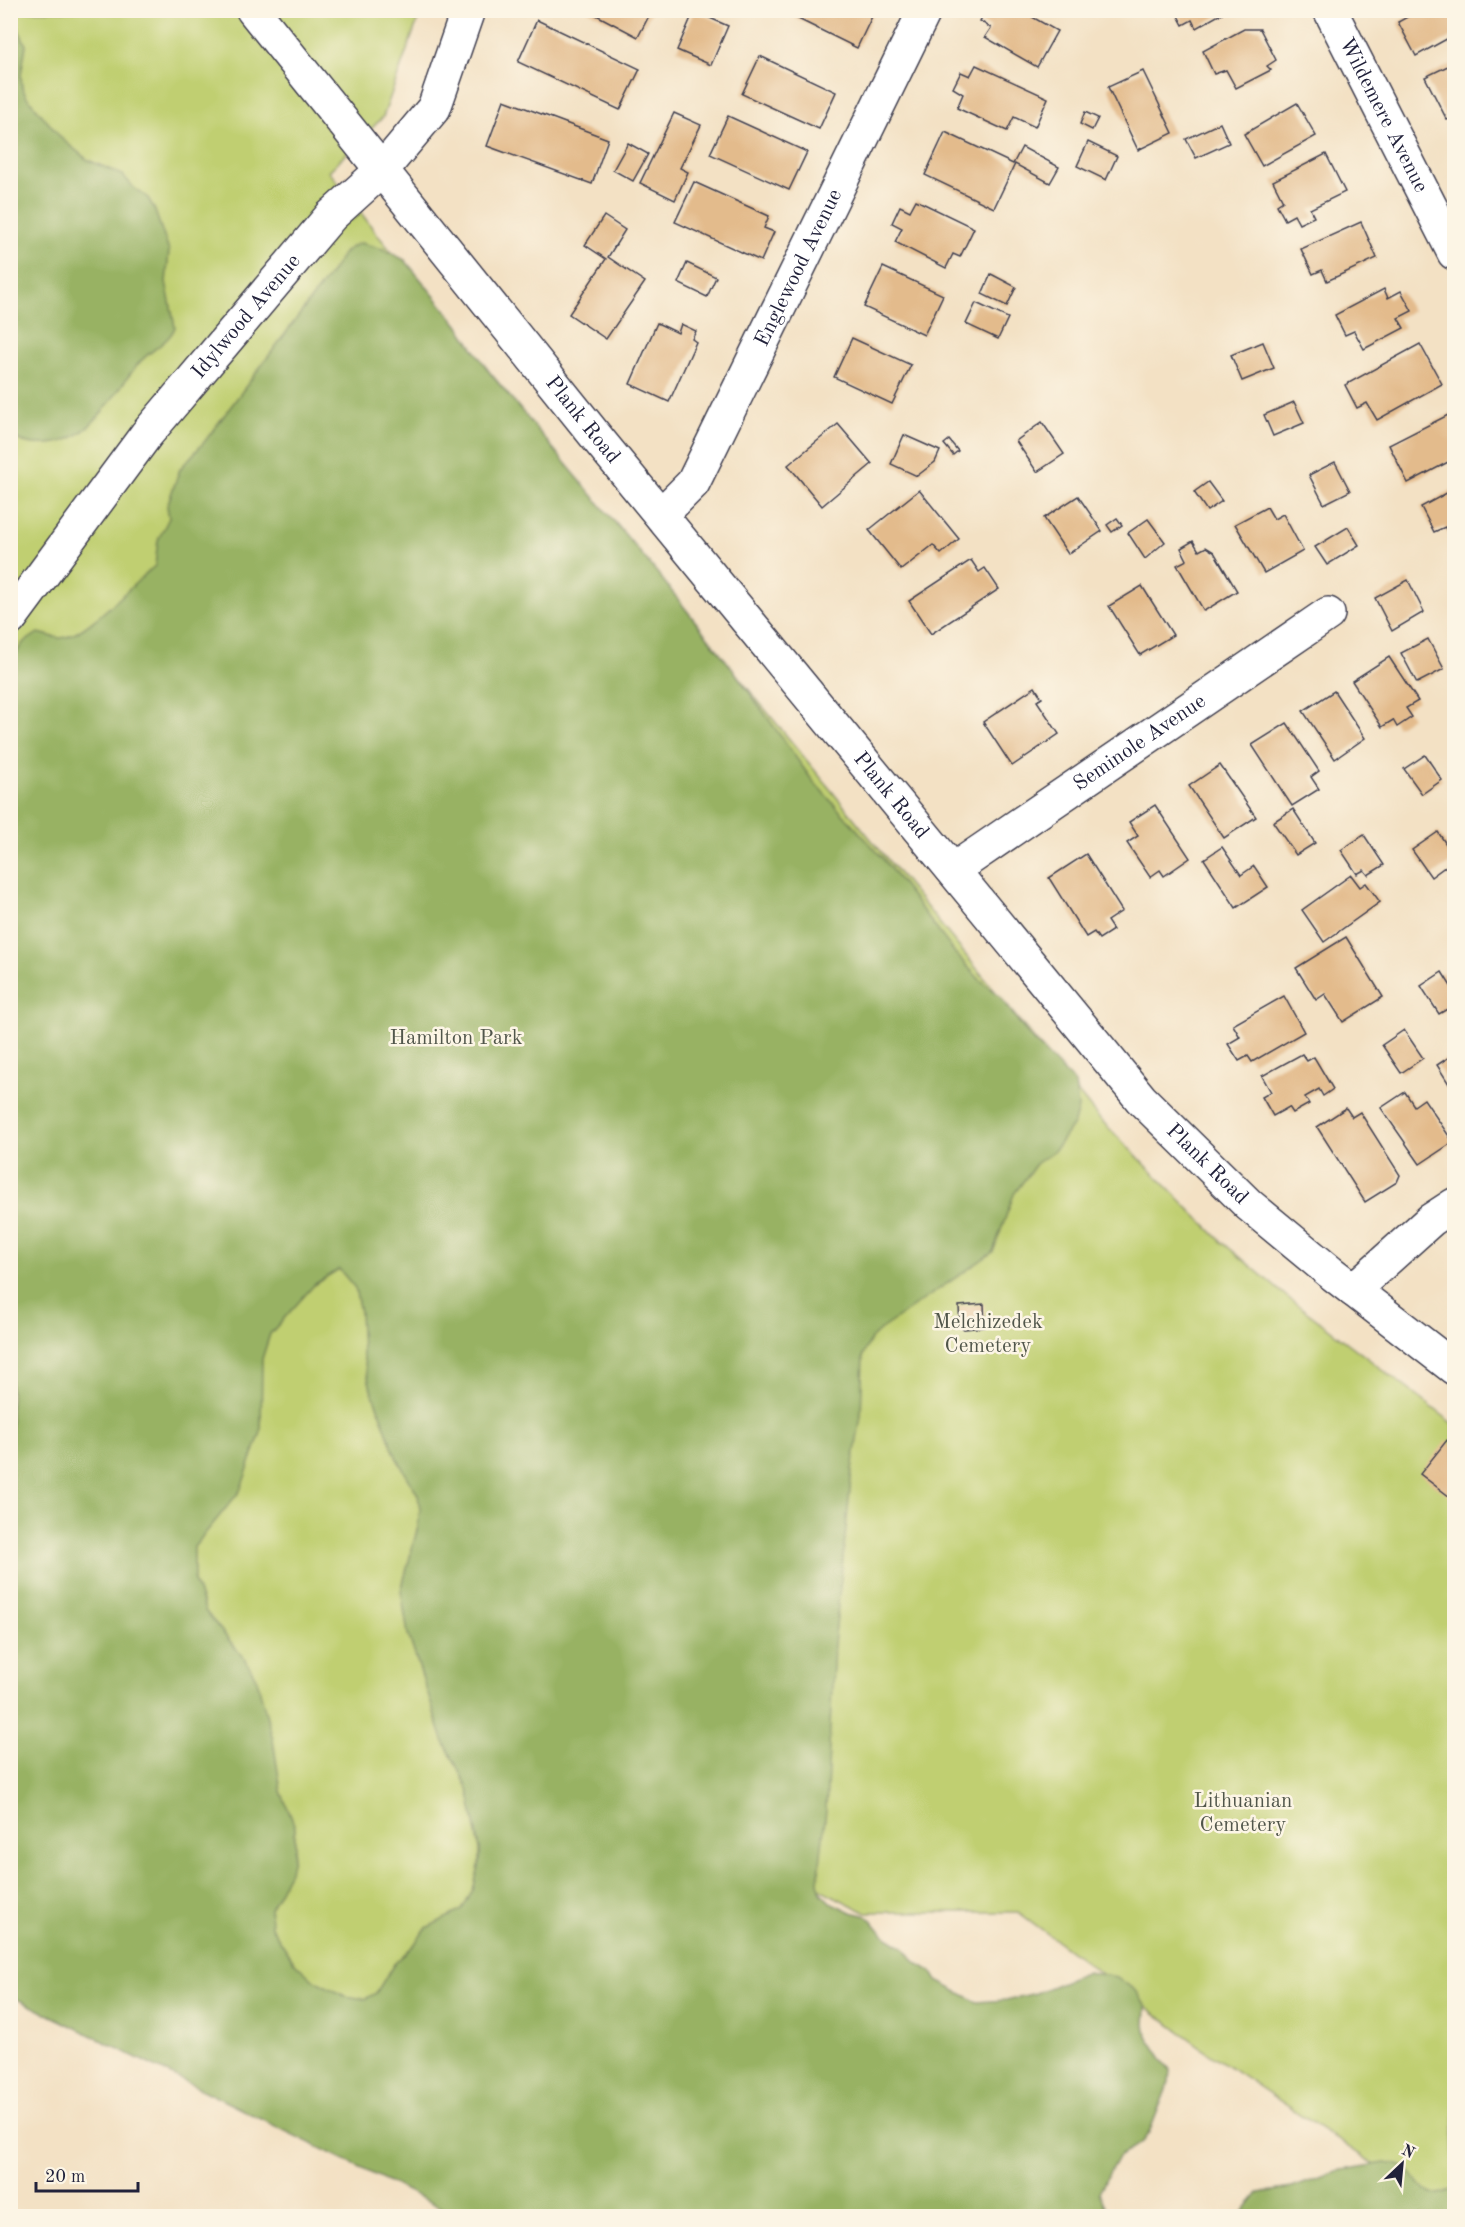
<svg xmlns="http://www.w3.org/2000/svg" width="1465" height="2227" font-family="'Old Standard TT',serif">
<rect width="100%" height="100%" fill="#fcf5e5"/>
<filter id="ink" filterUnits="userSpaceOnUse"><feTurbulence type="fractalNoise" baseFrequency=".0167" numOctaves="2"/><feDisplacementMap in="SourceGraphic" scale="12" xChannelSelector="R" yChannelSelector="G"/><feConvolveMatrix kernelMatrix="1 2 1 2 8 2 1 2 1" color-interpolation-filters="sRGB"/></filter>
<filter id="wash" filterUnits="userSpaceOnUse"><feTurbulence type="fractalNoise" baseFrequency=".008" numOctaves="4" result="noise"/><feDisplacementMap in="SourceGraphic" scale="24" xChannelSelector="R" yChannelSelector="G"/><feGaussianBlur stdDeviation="1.35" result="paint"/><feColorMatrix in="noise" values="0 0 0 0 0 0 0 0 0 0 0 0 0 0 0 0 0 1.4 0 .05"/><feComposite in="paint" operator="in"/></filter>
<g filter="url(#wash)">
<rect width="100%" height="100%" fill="#f3e1c4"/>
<path fill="#c0cf71" stroke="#717856" stroke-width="1.5" d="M10,11H421L383,117L329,171L377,234L1097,1116L1221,1241L1286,1296L1454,1424V2214L1451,2216L1209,2053L1018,1912H865L820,1889L712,2214L11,1879Z"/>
<g fill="#98b263" stroke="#5d6a4f" stroke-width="1.5" fill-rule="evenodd">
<path d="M15,11L18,28L26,45L21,75L22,87L27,97L62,139L88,160L123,175L134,188L148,198L154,208L169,251L166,282L175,327C169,343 150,350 139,363C112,394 93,443 46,444C32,445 23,443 11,436L10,11Z"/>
<path d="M361,243L383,249L405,260L458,325L490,373L659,575L732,668L812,780L881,856L955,953L980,980L1000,996L1028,1035L1075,1083L1078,1108L1074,1123L1055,1150L1036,1164L1014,1194L993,1252L884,1327L871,1339L863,1355L861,1416L852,1470L834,1645L826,1810L818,1882L821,1893L830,1902L851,1912L868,1916L883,1934L904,1947L915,1962L931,1971L937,1981L977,2002L1006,2000L1036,1993L1087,1972L1117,1977L1137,1992L1146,2007L1145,2025L1147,2036L1170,2071L1169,2082L1149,2133L1142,2142L1118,2157L1099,2192L1109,2216H458L11,1996V660L23,643L38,633C45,634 54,638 61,638C85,637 135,581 155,566L158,540L169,518L167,506L180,469L205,441L335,267C342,254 347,247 361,243ZM339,1269L355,1288L360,1312L362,1352L371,1389L396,1457L418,1495L420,1510L418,1526L401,1591L408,1634L443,1740L468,1788L480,1849V1862L473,1890L462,1910L426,1928L414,1945L394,1964L376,1993L365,1999L345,1996L312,1979L295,1963L271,1927L270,1909L290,1871L295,1847V1827L281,1791L273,1740L257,1680L247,1662L206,1612L194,1581V1547L240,1491L261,1432L262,1359L270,1334L315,1284Z"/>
<path d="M1385,2163C1391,2164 1398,2164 1404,2167C1423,2180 1422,2206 1454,2188V2216H1241L1259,2193L1292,2188L1342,2170Z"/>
</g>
<g id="blocks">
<g fill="#e3bb8c">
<path d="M587,10H652L638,37Z"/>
<path d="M780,10H875L857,48Z"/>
<path d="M986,10H1020L1057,31L1037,67L985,37L991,28L980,21Z"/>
<path d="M1175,10H1228L1196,28L1192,20L1183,25Z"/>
<path d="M1420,10H1454V35L1416,56L1398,22Z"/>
<path d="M694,11L728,26L711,65L677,50Z"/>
<path d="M537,20L640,69L620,110L518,62Z"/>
<path d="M1244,29H1260L1276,60L1267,66L1271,70L1236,88L1226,70L1214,74L1203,51Z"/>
<path d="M760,56L836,92L819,129L742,94Z"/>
<path d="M1454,63V117L1447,120L1425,77Z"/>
<path d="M976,65L1048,98L1035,127L1014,117L1007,131L957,108L963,94L953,88L961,72L970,76Z"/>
<path d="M1143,71L1173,133L1138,150L1108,87Z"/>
<path d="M504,100L608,139L592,184L487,146Z"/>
<path d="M1297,103L1316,136L1262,166L1244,134Z"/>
<path d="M1085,112L1098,118L1092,130L1080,124Z"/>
<path d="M674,113L701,125L680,168L688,172L675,200L640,183Z"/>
<path d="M728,116L807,152L789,190L710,154Z"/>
<path d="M1220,123L1229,143L1196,158L1186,139Z"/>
<path d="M945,132L1013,164L1022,147L1059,167L1050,183L1015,164L994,208L925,175Z"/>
<path d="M1088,142L1117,156L1106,180L1077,166Z"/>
<path d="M628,143L648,154L633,181L613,170Z"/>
<path d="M1326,154L1345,192L1310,209L1314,217L1299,224L1294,215L1285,220L1277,205L1283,201L1273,181Z"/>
<path d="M694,182L769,216L764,228L774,232L761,261L675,222Z"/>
<path d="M916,200L974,228L960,257L953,254L946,268L895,242L902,228L892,223L900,206L910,211Z"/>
<path d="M604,216L625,230L608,257L645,282L606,339L569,314L606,259L585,245Z"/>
<path d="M1361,222L1377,258L1327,281L1322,270L1313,274L1301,249Z"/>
<path d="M687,263L716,277L707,297L678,283Z"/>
<path d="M883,267L943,295L924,335L864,307Z"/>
<path d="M991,274L1016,287L1007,306L982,294Z"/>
<path d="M1384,289L1388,298L1401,291L1412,311L1398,318L1404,328L1364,349L1354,331L1345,335L1335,315Z"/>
<path d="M976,303L1008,318L998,339L966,324Z"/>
<path d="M657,323L678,333L681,324L696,331L692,339L696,342L669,402L630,384Z"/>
<path d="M852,338L911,365L892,404L834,377Z"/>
<path d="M1263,342L1274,368L1242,381L1231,355Z"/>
<path d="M1420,344L1442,384L1377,420L1367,403L1357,408L1345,385Z"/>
<path d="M1294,402L1304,423L1273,436L1264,415Z"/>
<path d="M1454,412V459L1408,483L1389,445Z"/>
<path d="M1042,422L1064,454L1037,472L1016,441Z"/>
<path d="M838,424L872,464L822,506L788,465Z"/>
<path d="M904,435L940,451L935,462L917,476L891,464Z"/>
<path d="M949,440L958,451L953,455L944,444Z"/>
<path d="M1335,462L1350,491L1324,504L1309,475Z"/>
<path d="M1208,482L1222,501L1207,511L1194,492Z"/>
<path d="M1454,489V537L1451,539L1445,527L1434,532L1421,507Z"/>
<path d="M919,490L959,539L941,554L933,545L901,570L869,530Z"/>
<path d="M1078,496L1102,531L1068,554L1044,518Z"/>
<path d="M1267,507L1274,519L1283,514L1303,551L1264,573L1235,524Z"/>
<path d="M1117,518L1122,525L1112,532L1107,525Z"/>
<path d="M1148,519L1165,542L1145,559L1128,533Z"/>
<path d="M1348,527L1359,545L1327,565L1315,547Z"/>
<path d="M1193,541L1199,551L1206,547L1214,552L1237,591L1204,611L1177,565L1187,560L1181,548Z"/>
<path d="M971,560L979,572L985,568L999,589L931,634L909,601Z"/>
<path d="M1408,580L1424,612L1392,631L1375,598Z"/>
<path d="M1142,586L1173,635L1140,655L1109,606Z"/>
<path d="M1428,639L1444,669L1417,683L1401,653Z"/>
<path d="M1389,657L1418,701L1406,708L1412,717L1397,727L1393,720L1382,727L1352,681Z"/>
<path d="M1035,687L1042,698L1037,701L1059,734L1012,766L983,722Z"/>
<path d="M1334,691L1365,738L1335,759L1303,711Z"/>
<path d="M1287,723L1319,771L1311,777L1319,789L1292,806L1252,745Z"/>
<path d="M1425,755L1442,780L1422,794L1404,769Z"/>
<path d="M1220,765L1256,817L1224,838L1189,786Z"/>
<path d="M1155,805L1190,858L1164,876L1160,870L1150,877L1127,843L1138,836L1129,822Z"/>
<path d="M1293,809L1315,843L1296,855L1273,822Z"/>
<path d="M1438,832L1454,856V860L1431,877L1412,850Z"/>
<path d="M1364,835L1384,865L1368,875L1364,870L1357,874L1341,850Z"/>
<path d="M1222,847L1241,875L1254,866L1268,887L1236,908L1204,859Z"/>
<path d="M1086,854L1122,911L1107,921L1113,930L1099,939L1094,932L1086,937L1049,878Z"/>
<path d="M1351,875L1360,887L1366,883L1380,902L1324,942L1302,910Z"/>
<path d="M1346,937L1383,997L1343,1022L1325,994L1316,1000L1296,968Z"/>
<path d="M1442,972L1454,991V1005L1439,1014L1421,986Z"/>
<path d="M1284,996L1304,1032L1252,1062L1248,1056L1239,1061L1228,1044L1240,1037L1233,1025Z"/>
<path d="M1404,1030L1423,1058L1401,1073L1382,1045Z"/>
<path d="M1302,1054L1307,1061L1314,1057L1333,1089L1323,1096L1319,1089L1305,1097L1309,1104L1293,1113L1289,1107L1273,1116L1262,1097L1271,1092L1262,1076Z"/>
<path d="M1454,1054V1092L1437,1065Z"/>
<path d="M1405,1092L1414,1106L1424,1099L1453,1142L1420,1164L1381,1108Z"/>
<path d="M1346,1108L1352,1117L1360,1112L1400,1175L1397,1182L1365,1202L1317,1127Z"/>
<path d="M984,1304L985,1327L964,1329L960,1326L959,1306Z"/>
<path d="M1447,1440L1454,1447V1500L1420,1474Z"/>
</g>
</g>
</g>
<g filter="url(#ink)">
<use href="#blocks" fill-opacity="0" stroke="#413f50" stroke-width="1.5"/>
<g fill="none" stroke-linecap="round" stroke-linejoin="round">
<g stroke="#413f50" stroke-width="36">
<g id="minor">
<path id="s1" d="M253,10L602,444L1141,1099L1249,1205L1330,1272L1454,1368"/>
<path id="s2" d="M1330,10L1454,253"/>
<path id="s3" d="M661,515L693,483L925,10"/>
<path id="s4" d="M10,619L146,435L331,216L382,170L434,108L468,10"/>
<path id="s5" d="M953,870L1328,614"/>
<path d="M1353,1290L1431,1220L1454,1205"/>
</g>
</g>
<use href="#minor" stroke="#fff" stroke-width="33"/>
</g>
</g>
<g text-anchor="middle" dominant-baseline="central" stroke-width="5" stroke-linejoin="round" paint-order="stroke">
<g font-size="21" fill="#22223b" stroke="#fcf5e5">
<text stroke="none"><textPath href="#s2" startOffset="118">Wildemere Avenue</textPath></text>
<text stroke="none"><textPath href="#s3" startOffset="285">Englewood Avenue</textPath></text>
<text stroke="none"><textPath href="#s4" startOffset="384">Idylwood Avenue</textPath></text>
<text stroke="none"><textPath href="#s1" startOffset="526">Plank Road</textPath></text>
<text stroke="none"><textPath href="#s5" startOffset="226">Seminole Avenue</textPath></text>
<text stroke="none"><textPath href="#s1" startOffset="1012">Plank Road</textPath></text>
<text stroke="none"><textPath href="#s1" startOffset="1498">Plank Road</textPath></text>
</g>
<g font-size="21" fill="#51564b" stroke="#fcf5e5">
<text x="456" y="1038">Hamilton Park</text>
<text x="988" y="1322">Melchizedek<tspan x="988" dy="24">Cemetery</tspan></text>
<text x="1243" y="1801">Lithuanian<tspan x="1243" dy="24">Cemetery</tspan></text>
</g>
</g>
<rect width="1465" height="2227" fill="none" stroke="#fcf5e5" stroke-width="36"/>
<g transform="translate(1402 2164) rotate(26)" stroke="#fcf5e5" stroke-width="4.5" paint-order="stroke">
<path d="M0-4.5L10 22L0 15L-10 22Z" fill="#22223b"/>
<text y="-9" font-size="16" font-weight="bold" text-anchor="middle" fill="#22223b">N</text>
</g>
<path d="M36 2182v9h102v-9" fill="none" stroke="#22223b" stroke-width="3"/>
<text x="45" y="2182" font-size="18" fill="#22223b" stroke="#fcf5e5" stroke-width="4.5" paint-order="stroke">20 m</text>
</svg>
